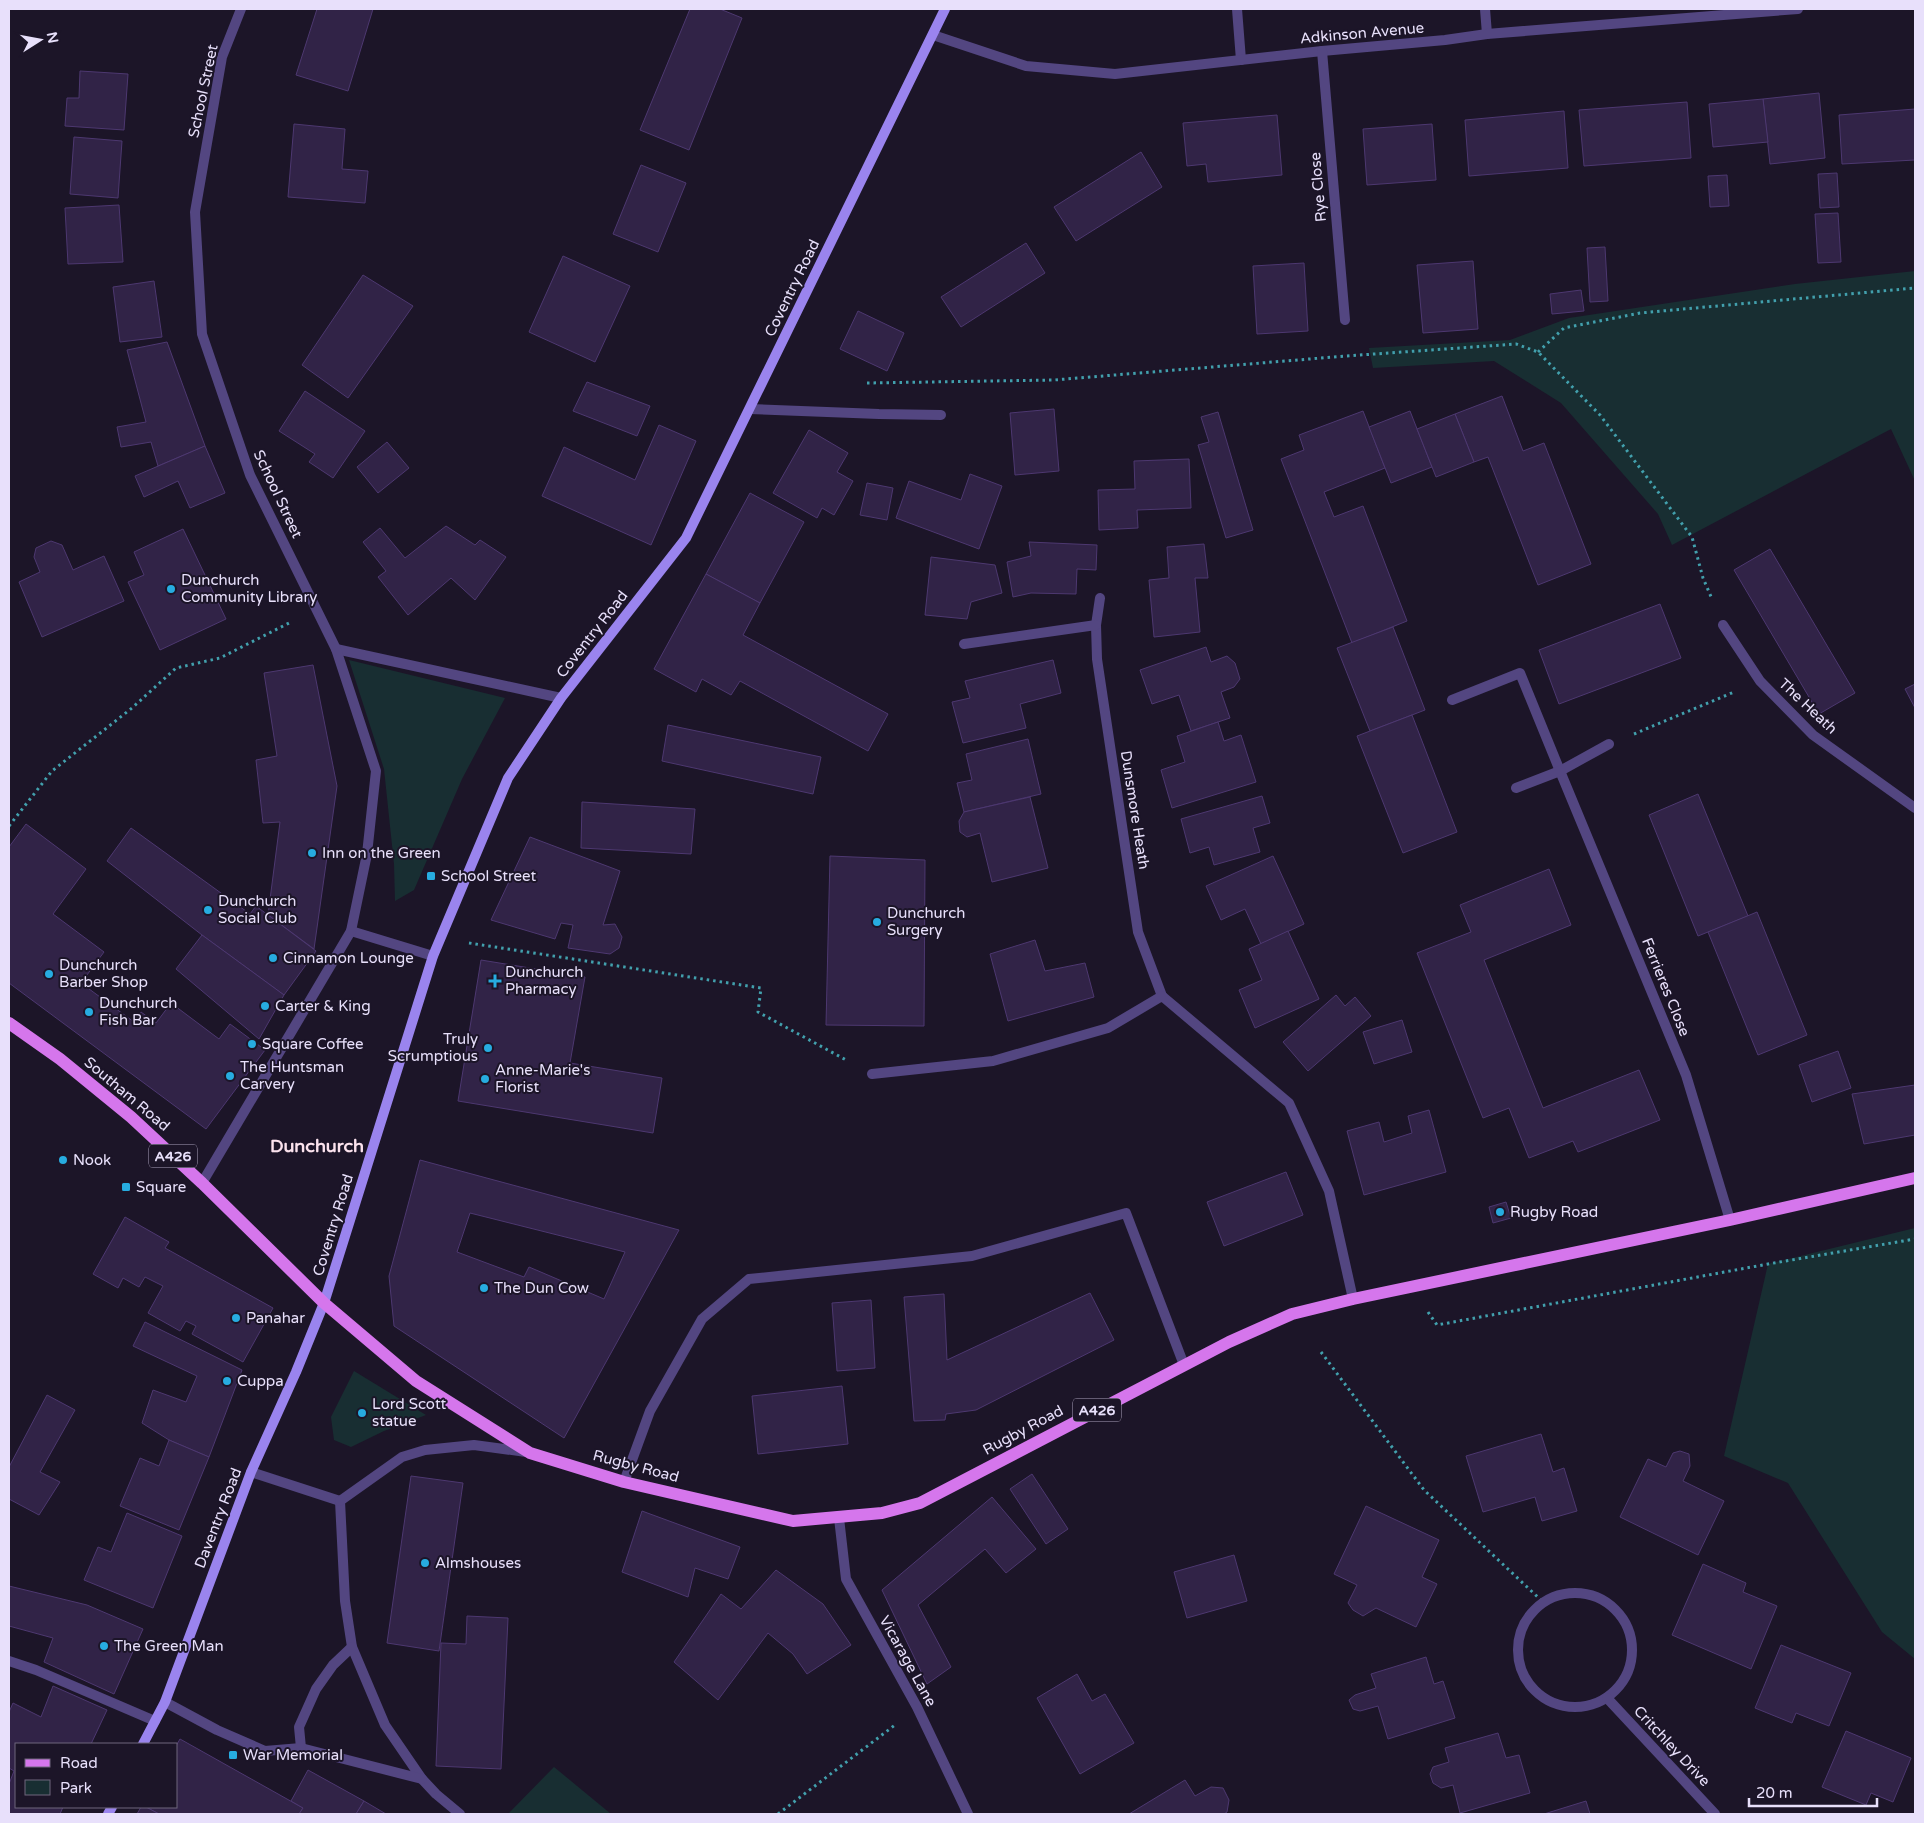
<svg xmlns="http://www.w3.org/2000/svg" width="1924" height="1823" font-family="'Varela Round',sans-serif">
<rect width="100%" height="100%" fill="#1c1528"/>
<g fill="#182e32">
<path d="M1915,271V481L1891,429L1672,545L1658,514L1561,403L1494,361L1373,368L1369,348L1510,340L1569,318L1795,284Z"/>
<path d="M349,660L505,698L462,779L414,890L395,901L394,864L384,769Z"/>
<path d="M1915,1228V1659L1882,1632L1788,1483L1724,1456L1768,1264Z"/>
<path d="M354,1371L426,1415L384,1431L351,1447L334,1440L331,1417Z"/>
<path d="M554,1767L611,1814H508Z"/>
</g>
<g fill="#312347" stroke="#4d3870" fill-rule="evenodd">
<path d="M317,9H373L348,91L296,75Z"/>
<path d="M690,9H720L742,18L689,150L640,130Z"/>
<path d="M80,71L128,74L124,130L65,126L67,98H79Z"/>
<path d="M1819,93L1825,158L1770,164L1763,99Z"/>
<path d="M1763,99L1768,142L1713,147L1709,104Z"/>
<path d="M1687,102L1691,158L1584,166L1579,110Z"/>
<path d="M1915,109V160L1842,164L1839,115Z"/>
<path d="M1564,111L1568,168L1469,176L1465,120Z"/>
<path d="M1277,115L1282,175L1208,182L1206,164L1187,166L1183,123Z"/>
<path d="M294,124L345,129L342,169L368,171L365,203L288,197Z"/>
<path d="M1432,124L1436,180L1367,185L1363,129Z"/>
<path d="M74,137L122,141L118,198L70,194Z"/>
<path d="M1141,152L1162,187L1076,241L1054,207Z"/>
<path d="M641,165L686,183L658,252L613,234Z"/>
<path d="M1837,173L1839,207L1820,208L1818,174Z"/>
<path d="M1727,175L1729,206L1710,207L1708,176Z"/>
<path d="M119,205L123,262L68,264L65,208Z"/>
<path d="M1838,213L1841,262L1818,263L1815,214Z"/>
<path d="M1026,243L1045,273L961,327L941,297Z"/>
<path d="M1605,247L1608,301L1590,302L1587,248Z"/>
<path d="M563,256L630,286L595,362L529,332Z"/>
<path d="M1473,261L1478,329L1423,333L1417,265Z"/>
<path d="M1304,263L1308,331L1257,334L1253,266Z"/>
<path d="M363,275L413,306L348,398L302,365Z"/>
<path d="M154,281L162,337L120,342L113,287Z"/>
<path d="M1581,290L1584,311L1552,314L1550,294Z"/>
<path d="M858,311L904,333L887,371L840,349Z"/>
<path d="M167,342L205,446L158,466L151,442L121,447L117,427L146,422L127,350Z"/>
<path d="M587,382L650,406L637,436L573,411Z"/>
<path d="M305,391L365,431L333,478L309,462L315,454L279,431Z"/>
<path d="M1502,396L1523,451L1544,443L1591,564L1538,585L1488,457L1474,462L1455,414Z"/>
<path d="M1054,409L1059,471L1015,475L1010,413Z"/>
<path d="M1363,411L1385,468L1324,492L1334,517L1363,506L1407,621L1352,643L1281,459L1304,450L1299,435Z"/>
<path d="M1410,411L1432,467L1391,483L1369,427Z"/>
<path d="M1218,412L1253,530L1226,538L1198,445L1209,442L1201,417Z"/>
<path d="M1455,414L1474,462L1436,477L1417,429Z"/>
<path d="M659,425L696,441L651,545L542,496L564,447L635,480Z"/>
<path d="M809,430L848,453L837,472L853,481L834,515L822,508L817,518L773,493Z"/>
<path d="M387,442L409,468L378,493L357,467Z"/>
<path d="M205,446L225,493L190,508L178,481L144,497L135,476Z"/>
<path d="M1189,459L1191,508L1137,510L1138,528L1099,530L1098,490L1135,489L1134,461Z"/>
<path d="M970,474L1002,486L979,549L896,518L909,481L961,500Z"/>
<path d="M867,483L893,488L887,520L860,515Z"/>
<path d="M750,493L804,522L760,603L706,574Z"/>
<path d="M446,526L475,545L480,540L506,557L475,600L451,578L408,615L378,577L386,571L363,542L380,528L405,558Z"/>
<path d="M183,529L226,619L160,650L128,582L144,575L134,552Z"/>
<path d="M51,541L62,545L73,570L104,556L124,601L42,637L19,582L40,572L34,557L36,548Z"/>
<path d="M1029,542L1097,545L1096,570L1077,569L1076,594L1031,593L1013,597L1007,562L1031,556Z"/>
<path d="M1204,544L1208,578H1195L1200,632L1154,637L1149,580L1169,578L1167,547Z"/>
<path d="M1770,549L1855,693L1819,714L1734,570Z"/>
<path d="M931,557L995,565L1002,593L971,602L967,619L925,615Z"/>
<path d="M706,574L760,603L743,635L888,714L868,751L740,681L731,695L702,679L696,692L654,669Z"/>
<path d="M1660,604L1681,658L1559,704L1539,650Z"/>
<path d="M1393,627L1425,710L1370,731L1337,648Z"/>
<path d="M1206,647L1211,662L1227,656L1235,663L1240,679L1234,687L1221,692L1230,718L1191,731L1179,695L1152,704L1140,670Z"/>
<path d="M1053,660L1061,693L1020,704L1026,728L963,743L952,702L970,698L965,681Z"/>
<path d="M313,665L337,786L314,949L268,915L280,822L263,823L256,760L277,756L264,673Z"/>
<path d="M1915,684V708L1905,689Z"/>
<path d="M1412,715L1457,832L1403,853L1357,736Z"/>
<path d="M1218,722L1224,741L1241,735L1256,782L1172,808L1161,770L1185,762L1177,736Z"/>
<path d="M668,725L821,757L813,794L662,761Z"/>
<path d="M1028,739L1041,794L964,812L957,783L972,780L966,754Z"/>
<path d="M1698,794L1748,916L1698,936L1649,815Z"/>
<path d="M1262,796L1270,823L1253,828L1260,852L1214,865L1209,847L1190,853L1181,819Z"/>
<path d="M1030,797L1048,868L992,882L980,833L967,837L960,832L959,821L964,812Z"/>
<path d="M582,802L695,809L691,854L581,848Z"/>
<path d="M26,824L86,869L53,914L104,952L81,983L134,1022L141,1012L156,1023L171,1003L219,1039L230,1024L265,1050L206,1129L9,983V847Z"/>
<path d="M131,828L250,914L256,906L316,951L284,995L202,935L107,861Z"/>
<path d="M530,837L620,871L603,925L615,924L622,937L619,948L610,954L568,948L573,925L561,923L555,939L491,920Z"/>
<path d="M830,856L925,860L924,1026L826,1025Z"/>
<path d="M1273,856L1304,924L1261,944L1245,909L1221,920L1206,886Z"/>
<path d="M1549,869L1571,925L1484,960L1543,1108L1639,1070L1660,1120L1578,1152L1573,1141L1529,1158L1509,1108L1483,1118L1417,953L1471,932L1460,905Z"/>
<path d="M1757,912L1807,1035L1758,1055L1708,932Z"/>
<path d="M1288,931L1319,999L1255,1028L1239,990L1262,980L1249,949Z"/>
<path d="M202,935L284,995L259,1039L176,969Z"/>
<path d="M1035,940L1045,971L1085,963L1094,997L1008,1021L990,954Z"/>
<path d="M481,960L585,977L570,1063L662,1078L653,1133L458,1101Z"/>
<path d="M1336,995L1345,1006L1355,997L1371,1016L1308,1071L1283,1042Z"/>
<path d="M1402,1020L1412,1052L1374,1064L1363,1032Z"/>
<path d="M1838,1051L1851,1088L1812,1102L1799,1065Z"/>
<path d="M1915,1085V1135L1864,1144L1852,1094Z"/>
<path d="M1429,1110L1446,1172L1364,1195L1347,1131L1379,1122L1384,1142L1412,1133L1408,1116Z"/>
<path d="M420,1160L679,1230L564,1438L394,1326L389,1276ZM470,1213L625,1252L604,1299L529,1267L524,1277L457,1252Z"/>
<path d="M1286,1172L1303,1215L1224,1246L1207,1202Z"/>
<path d="M1506,1202L1511,1218L1493,1223L1489,1207Z"/>
<path d="M125,1217L169,1242L165,1248L273,1308L243,1362L192,1334L196,1326L186,1321L180,1331L148,1313L163,1286L145,1277L139,1287L123,1278L118,1288L93,1274Z"/>
<path d="M1090,1293L1114,1340L976,1410L946,1414L945,1420L914,1421L904,1297L944,1294L947,1360Z"/>
<path d="M871,1300L875,1368L837,1371L832,1303Z"/>
<path d="M145,1322L242,1370L209,1457L169,1440L142,1423L153,1390L186,1402L197,1376L133,1346Z"/>
<path d="M842,1386L848,1444L758,1454L752,1396Z"/>
<path d="M47,1395L75,1410L40,1472L60,1482L39,1515L9,1499V1467Z"/>
<path d="M1541,1434L1553,1472L1564,1468L1577,1511L1542,1521L1535,1497L1483,1512L1466,1456Z"/>
<path d="M169,1440L209,1457L179,1530L120,1506L140,1458L159,1466Z"/>
<path d="M1680,1451L1689,1454L1690,1466L1683,1481L1724,1501L1698,1555L1620,1517L1648,1459L1666,1467L1673,1453Z"/>
<path d="M1032,1474L1068,1529L1046,1544L1010,1489Z"/>
<path d="M411,1476L463,1483L439,1651L387,1643Z"/>
<path d="M992,1497L1036,1549L1006,1573L985,1549L918,1605L951,1667L927,1684L882,1590Z"/>
<path d="M1366,1506L1439,1540L1422,1577L1437,1584L1416,1627L1376,1608L1363,1616L1353,1610L1348,1603L1357,1585L1334,1574Z"/>
<path d="M642,1511L740,1547L728,1579L695,1568L688,1597L622,1572Z"/>
<path d="M127,1513L182,1536L153,1608L84,1580L98,1547L111,1552Z"/>
<path d="M1234,1555L1247,1601L1187,1618L1174,1572Z"/>
<path d="M1703,1564L1746,1583L1743,1592L1777,1606L1751,1669L1672,1635Z"/>
<path d="M776,1570L823,1604L851,1645L807,1674L793,1654L768,1633L718,1700L674,1662L721,1594L741,1609Z"/>
<path d="M9,1586L87,1605L143,1629L114,1694L44,1662L53,1638L9,1626Z"/>
<path d="M467,1616L508,1618L501,1769L436,1766L441,1643L466,1644Z"/>
<path d="M1781,1645L1851,1673L1829,1726L1796,1713L1792,1723L1755,1708Z"/>
<path d="M1426,1657L1434,1684L1443,1681L1455,1718L1388,1739L1378,1706L1360,1711L1353,1709L1349,1700L1355,1695L1376,1688L1371,1674Z"/>
<path d="M1077,1674L1092,1701L1105,1694L1134,1743L1080,1774L1037,1698Z"/>
<path d="M53,1686L107,1710L91,1744H16V1807H63L60,1814H9V1784L14,1771L9,1768V1712L13,1703L41,1717Z"/>
<path d="M1846,1731L1911,1758L1893,1802L1871,1793L1866,1805L1822,1787Z"/>
<path d="M1498,1733L1506,1758L1519,1755L1530,1793L1460,1813L1453,1785L1441,1788L1433,1783L1430,1774L1433,1767L1449,1762L1445,1748Z"/>
<path d="M180,1739L303,1808L299,1814H159L146,1807H176V1746Z"/>
<path d="M308,1770L364,1801L356,1814H299L303,1808L291,1801Z"/>
<path d="M1185,1780L1195,1796L1211,1787L1223,1788L1229,1800L1227,1812L1224,1814H1129Z"/>
<path d="M364,1801L386,1814H356Z"/>
<path d="M1586,1801L1590,1814H1544Z"/>
<path d="M141,1807H146L159,1814H137Z"/>
</g>
<g fill="none" stroke-linecap="round" stroke-linejoin="round">
<g stroke="#42a0ad" stroke-width="3" stroke-dasharray="2.5 4" stroke-linecap="butt">
<path d="M1538,352L1564,328L1640,313L1915,288"/>
<path d="M867,383L1054,380L1346,356L1516,344L1538,352L1600,415L1692,537L1703,578L1712,599"/>
<path d="M1634,734L1734,692"/>
<path d="M9,826L52,771L132,708L176,668L220,658L291,622"/>
<path d="M469,943L761,988L758,1012L848,1061"/>
<path d="M1428,1312L1437,1325L1768,1264L1915,1239"/>
<path d="M1321,1352L1424,1490L1543,1602"/>
<path d="M778,1814L895,1725"/>
</g>
<g stroke="#534681" stroke-width="10">
<path d="M750,409L879,414L941,415"/>
<path d="M1452,700L1520,673L1560,771"/>
<path d="M624,1482L650,1411L702,1319L749,1279L972,1256L1126,1213L1184,1365"/>
<path d="M9,1661L36,1670L155,1721"/>
</g>
<g stroke="#534681" stroke-width="10">
<path d="M1237,9L1241,60"/>
<path d="M1485,9L1487,34"/>
<path d="M933,35L1026,66L1115,74L1322,51L1445,40L1487,34L1798,9"/>
<path d="M1322,51L1345,320"/>
<path d="M1100,598L1096,625L1097,659L1138,932L1162,996"/>
<path d="M1723,625L1760,681L1813,735L1915,808"/>
<path d="M964,644L1096,625"/>
<path d="M336,649L561,698"/>
<path d="M1560,771L1686,1075L1730,1220"/>
<path d="M1516,788L1560,771L1609,744"/>
<path d="M351,931L433,956"/>
<path d="M872,1074L993,1061L1108,1028L1162,996L1289,1103L1329,1191L1353,1299"/>
<path d="M202,1183L351,931L367,854L376,771L336,649L250,475L202,334L195,212L222,57L241,9"/>
<path d="M251,1472L340,1501"/>
<path d="M340,1501L345,1601L352,1647L385,1725L422,1779L436,1794L460,1814"/>
<path d="M340,1501L402,1457L425,1450L474,1445L526,1452"/>
<path d="M839,1518L846,1579L917,1707L968,1814"/>
<circle cx="1575" cy="1650" r="57"/>
<path d="M1607,1698L1715,1814"/>
<path d="M165,1702L217,1730L265,1751L301,1748L422,1779"/>
<path d="M301,1748L299,1727L316,1689L333,1665L352,1647"/>
</g>
<g stroke="#9a84ee" stroke-width="10">
<path d="M143,1744L165,1702L251,1472L296,1372L324,1303L433,956L508,778L561,698L686,538L945,9"/>
<path d="M108,1814L112,1807"/>
</g>
<path stroke="#d576ec" stroke-width="12" d="M9,1023L60,1059L131,1117L202,1183L324,1303L416,1381L530,1453L624,1482L793,1521L882,1513L920,1503L1229,1342L1292,1314L1353,1299L1730,1220L1915,1178"/>
</g>
<g fill="#27ace0" stroke="#1c1528" stroke-width="2">
<circle cx="171" cy="589" r="5"/>
<circle cx="312" cy="853" r="5"/>
<rect x="426" y="871" width="10" height="10" rx="2.5"/>
<circle cx="208" cy="910" r="5"/>
<circle cx="877" cy="922" r="5"/>
<circle cx="273" cy="958" r="5"/>
<circle cx="49" cy="974" r="5"/>
<path d="M492.5 973.5h5v5h5v5h-5v5h-5v-5h-5v-5h5z"/>
<circle cx="265" cy="1006" r="5"/>
<circle cx="89" cy="1012" r="5"/>
<circle cx="252" cy="1044" r="5"/>
<circle cx="488" cy="1048" r="5"/>
<circle cx="230" cy="1076" r="5"/>
<circle cx="485" cy="1079" r="5"/>
<circle cx="63" cy="1160" r="5"/>
<rect x="121" y="1182" width="10" height="10" rx="2.5"/>
<circle cx="1500" cy="1212" r="5"/>
<circle cx="484" cy="1288" r="5"/>
<circle cx="236" cy="1318" r="5"/>
<circle cx="227" cy="1381" r="5"/>
<circle cx="362" cy="1413" r="5"/>
<circle cx="425" cy="1563" r="5"/>
<circle cx="104" cy="1646" r="5"/>
<rect x="228" y="1750" width="10" height="10" rx="2.5"/>
</g>
<g text-anchor="middle" dominant-baseline="central" stroke-width="4" stroke-linejoin="round" paint-order="stroke">
<g fill="#1c1528" stroke="#aba3bc" stroke-width="1">
<rect x="149" y="1144.5" width="48" height="23" rx="4"/>
<rect x="1073" y="1398.5" width="48" height="23" rx="4"/>
</g>
<g font-size="14" font-weight="bold" fill="#e8e0fb">
<text x="173" y="1156">A426</text>
<text x="1097" y="1410">A426</text>
</g>
<g font-size="15" fill="#e8e0fb" stroke="#1c1528">
<text transform="translate(1362 33) rotate(-5)">Adkinson Avenue</text>
<text transform="translate(203 91) rotate(-78)">School Street</text>
<text transform="translate(1318 187) rotate(-95)">Rye Close</text>
<text transform="translate(792 288) rotate(-64)">Coventry Road</text>
<text transform="translate(278 494) rotate(65)">School Street</text>
<text transform="translate(592 634) rotate(-52)">Coventry Road</text>
<text transform="translate(1808 706) rotate(43)">The Heath</text>
<text transform="translate(1135 810) rotate(81)">Dunsmore Heath</text>
<text transform="translate(1666 987) rotate(68)">Ferrieres Close</text>
<text transform="translate(127 1094) rotate(40)">Southam Road</text>
<text transform="translate(333 1225) rotate(-73)">Coventry Road</text>
<text transform="translate(1023 1430) rotate(-28)">Rugby Road</text>
<text transform="translate(636 1466) rotate(15)">Rugby Road</text>
<text transform="translate(218 1518) rotate(-69)">Daventry Road</text>
<text transform="translate(908 1661) rotate(61)">Vicarage Lane</text>
<text transform="translate(1672 1746) rotate(47)">Critchley Drive</text>
</g>
<g font-size="15" fill="#e8e0fb" stroke="#1c1528" text-anchor="start">
<text x="181" y="580">Dunchurch<tspan x="181" dy="17">Community Library</tspan></text>
<text x="322" y="853">Inn on the Green</text>
<text x="441" y="876">School Street</text>
<text x="218" y="901">Dunchurch<tspan x="218" dy="17">Social Club</tspan></text>
<text x="887" y="913">Dunchurch<tspan x="887" dy="17">Surgery</tspan></text>
<text x="283" y="958">Cinnamon Lounge</text>
<text x="59" y="965">Dunchurch<tspan x="59" dy="17">Barber Shop</tspan></text>
<text x="505" y="972">Dunchurch<tspan x="505" dy="17">Pharmacy</tspan></text>
<text x="99" y="1003">Dunchurch<tspan x="99" dy="17">Fish Bar</tspan></text>
<text x="275" y="1006">Carter &amp; King</text>
<text x="478" y="1039" text-anchor="end">Truly<tspan x="478" dy="17">Scrumptious</tspan></text>
<text x="262" y="1044">Square Coffee</text>
<text x="240" y="1067">The Huntsman<tspan x="240" dy="17">Carvery</tspan></text>
<text x="495" y="1070">Anne-Marie's<tspan x="495" dy="17">Florist</tspan></text>
<text x="73" y="1160">Nook</text>
<text x="136" y="1187">Square</text>
<text x="1510" y="1212">Rugby Road</text>
<text x="494" y="1288">The Dun Cow</text>
<text x="246" y="1318">Panahar</text>
<text x="237" y="1381">Cuppa</text>
<text x="372" y="1404">Lord Scott<tspan x="372" dy="17">statue</tspan></text>
<text x="435" y="1563">Almshouses</text>
<text x="114" y="1646">The Green Man</text>
<text x="243" y="1755">War Memorial</text>
</g>
<g font-size="18" font-weight="bold" fill="#fbe2ed" stroke="#1c1528">
<text x="317" y="1146">Dunchurch</text>
</g>
</g>
<rect width="1924" height="1823" fill="none" stroke="#e8e0fb" stroke-width="20"/>
<rect x="15" y="1743" width="162" height="65" fill="#1c1528" stroke="#6e667c"/>
<rect x="25" y="1759" width="25" height="8" fill="#d576ec" stroke="#6e667c"/>
<text x="60" y="1768" font-size="15" fill="#e8e0fb">Road</text>
<rect x="25" y="1780" width="25" height="15" fill="#182e32" stroke="#6e667c"/>
<text x="60" y="1793" font-size="15" fill="#e8e0fb">Park</text>
<g transform="translate(40 40) rotate(79)" stroke="#1c1528" stroke-width="4" paint-order="stroke">
<path d="M0-4L9 19L0 12L-9 19Z" fill="#e8e0fb"/>
<text y="-8" font-size="14" font-weight="bold" text-anchor="middle" fill="#e8e0fb">N</text>
</g>
<path d="M1749 1798v8h128v-8" fill="none" stroke="#e8e0fb" stroke-width="2.5"/>
<text x="1756" y="1798" font-size="15" fill="#e8e0fb" stroke="#1c1528" stroke-width="4" paint-order="stroke">20 m</text>
</svg>
